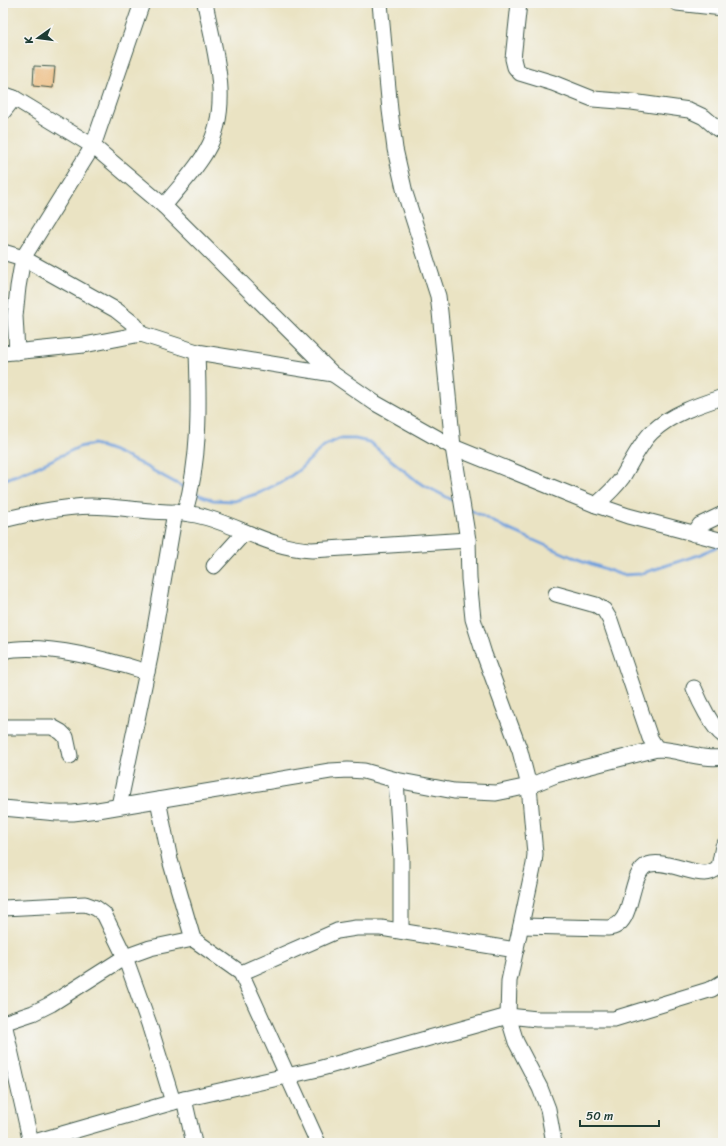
<svg xmlns="http://www.w3.org/2000/svg" width="726" height="1146" font-family="Sriracha,sans-serif">
<rect width="100%" height="100%" fill="#f6f6f2"/>
<filter id="ink" filterUnits="userSpaceOnUse"><feTurbulence type="fractalNoise" baseFrequency=".025" numOctaves="2"/><feDisplacementMap in="SourceGraphic" scale="8" xChannelSelector="R" yChannelSelector="G"/><feConvolveMatrix kernelMatrix="1 2 1 2 8 2 1 2 1" color-interpolation-filters="sRGB"/></filter>
<filter id="wash" filterUnits="userSpaceOnUse"><feTurbulence type="fractalNoise" baseFrequency=".012" numOctaves="4" result="noise"/><feDisplacementMap in="SourceGraphic" scale="16" xChannelSelector="R" yChannelSelector="G"/><feGaussianBlur stdDeviation="0.9" result="paint"/><feColorMatrix in="noise" values="0 0 0 0 0 0 0 0 0 0 0 0 0 0 0 0 0 1.4 0 .05"/><feComposite in="paint" operator="in"/></filter>
<g filter="url(#wash)">
<rect width="100%" height="100%" fill="#eae3c3"/>
<g fill="none" stroke-linecap="round" stroke-linejoin="round">
<g stroke="#73a1dc" stroke-width="3">
<path d="M3,480L37,467L79,447L94,444L114,451L139,463L185,488"/>
<path d="M194,493L213,500L234,501L259,493L285,480L299,470L325,445L339,439H355L369,442L418,482L456,502"/>
<path d="M468,509L508,529L572,557L622,575L640,574L702,554L718,546"/>
</g>
</g>
<g id="blocks">
<path fill="#ebb471" d="M34,66L55,67L53,88L33,86Z"/>
</g>
</g>
<g filter="url(#ink)">
<use href="#blocks" fill-opacity="0" stroke="#3d5649" stroke-width="1"/>
<g fill="none" stroke-linecap="round" stroke-linejoin="round">
<g stroke="#3d5649" stroke-width="17">
<g id="minor">
<path d="M380,3L390,110L395,149L405,193L438,296L440,312L453,447L468,540L469,579L473,619L484,654L520,751L529,786L535,854L534,864L509,981L508,1016L516,1042L540,1088L548,1109L554,1143"/>
<path d="M519,3L513,59L515,67L520,73L553,83L593,99L632,102L689,110L704,117L718,129"/>
<path d="M677,3L723,8"/>
<path d="M3,94L14,98L93,146L164,206L333,374L375,403L453,447L596,505L628,516L723,541"/>
<path d="M3,112L14,98"/>
<path d="M164,206C178,188 196,170 207,150C233,105 214,50 205,3"/>
<path d="M3,252L23,258L116,310L135,325L141,334"/>
<path d="M17,352L15,316L18,287L23,258L93,146L142,3"/>
<path d="M3,353L84,345L141,334L197,352L333,374"/>
<path d="M596,505C605,497 615,488 622,478C630,465 641,442 652,432C671,414 698,405 723,397"/>
<path d="M185,512C200,460 199,406 197,352"/>
<path d="M3,520C27,514 50,509 75,507C100,504 126,509 151,511C170,512 189,512 208,518C245,529 271,548 312,550L468,540"/>
<path d="M694,534L700,525L723,514"/>
<path d="M214,566L245,532"/>
<path d="M556,594L596,605L604,610L610,620L650,738L657,749"/>
<path d="M3,651C42,642 109,660 147,672"/>
<path d="M694,688C699,700 712,728 723,735"/>
<path d="M3,727H52L61,732L66,737L70,756"/>
<path d="M396,780L401,857V931"/>
<path d="M158,800L170,860L193,939L241,973L318,1143"/>
<path d="M119,806L150,657L175,512"/>
<path d="M3,808L57,813H73L98,810L330,771L348,770L364,771L396,780L454,791L496,793L529,786L556,775L657,749C678,749 702,761 723,757"/>
<path d="M3,908L85,904L96,908L104,914L125,957L149,1024L173,1102"/>
<path d="M521,926L608,928C634,926 628,883 643,868C655,855 690,874 705,873C711,873 715,870 719,867L723,846"/>
<path d="M241,973L337,931L356,928H381L516,950"/>
<path d="M3,1023L33,1013L51,1004L125,957L150,948L193,939"/>
<path d="M4,1023L31,1143"/>
<path d="M184,1099L194,1143"/>
<path d="M31,1143L184,1099L318,1069L508,1016L537,1019H614L712,989L723,982"/>
</g>
</g>
<use href="#minor" stroke="#fff" stroke-width="15"/>
</g>
</g>
<rect width="726" height="1146" fill="none" stroke="#f6f6f2" stroke-width="16"/>
<g transform="translate(38 38) rotate(256)" stroke="#f6f6f2" stroke-width="3" paint-order="stroke">
<path d="M0-3L7 15L0 10L-7 15Z" fill="#1f3d34"/>
<text y="-6" font-size="11" font-weight="bold" text-anchor="middle" fill="#1f3d34">K</text>
</g>
<path d="M580 1120v6h79v-6" fill="none" stroke="#1f3d34" stroke-width="2"/>
<text x="586" y="1120" font-size="12" fill="#1f3d34" stroke="#f6f6f2" stroke-width="3" paint-order="stroke">50 m</text>
</svg>
